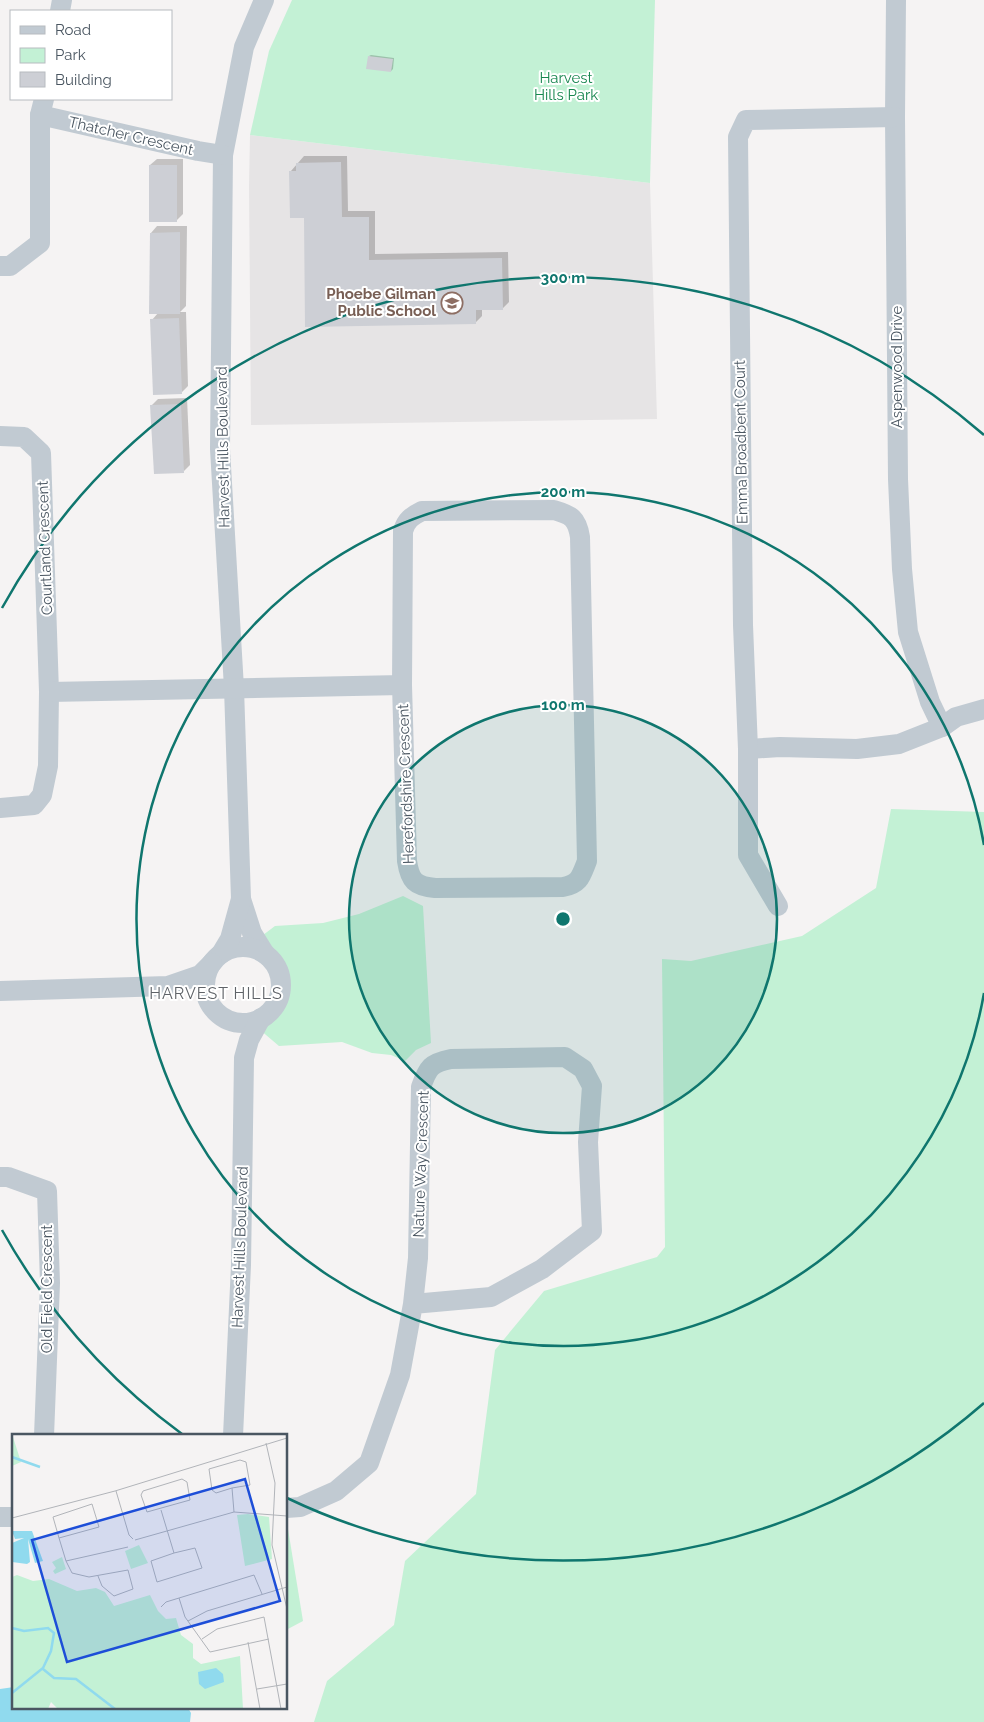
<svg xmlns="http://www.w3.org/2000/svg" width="984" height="1722" font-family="Raleway,sans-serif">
<rect width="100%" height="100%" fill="#f5f3f3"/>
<path fill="#e6e4e5" d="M250,135L650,183L657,419L251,425L249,186Z"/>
<g fill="#c3f1d5">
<path d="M292,0H655L650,183L250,135L269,51Z"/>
<path d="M891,809L984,812V1722H314L327,1681L394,1625L405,1561L476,1494L495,1350L544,1291L657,1257L665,1247L662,959L691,961L802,936L876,888Z"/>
<path d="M403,896L423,906L431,1043L416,1050L405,1061L391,1055L372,1053L342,1042L279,1046L259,1029C297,993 292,975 263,935L275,926L323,923L359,914Z"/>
<path d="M286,1529H288L303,1621L286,1630Z"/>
</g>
<path fill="#90daee" d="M14,1687V1708H188L191,1713L190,1722H0V1689Z"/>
<g fill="#0003">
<path d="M371,55L394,58L393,69L391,71L369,56Z"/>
<path d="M304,156H347L348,211H375V254L508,252L509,302L502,309H482V316L475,323L306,325L305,217L291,171Z"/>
<path d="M157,159H183V214L176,221L150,165Z"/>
<path d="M157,226H187L186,306L180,312H186L188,386L182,392L152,320L158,313L151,233Z"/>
<path d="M187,398L190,465L184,471L151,406L158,399Z"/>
</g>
<g fill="#cdcfd5">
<path d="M368,56L393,59L391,72L366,69Z"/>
<path d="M341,162L342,217H369V260L502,258L503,310H476V324L305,327L304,218H290L289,171H296V163Z"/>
<rect x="149" y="165" width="28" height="57"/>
<path d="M180,232V314H149L150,233Z"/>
<path d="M179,318L182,394L153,395L150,319Z"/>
<path d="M181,404L184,473L154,474L150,405Z"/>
</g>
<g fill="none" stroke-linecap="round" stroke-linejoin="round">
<g stroke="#c1cad2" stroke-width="20">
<path d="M264,0L244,47L223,155L220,449L234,688L241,899L252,933L265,954"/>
<path d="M896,0L895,117L898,479L902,569L908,632L930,702L942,727"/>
<path d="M60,11L62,0"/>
<path d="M40,115L198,151L223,155"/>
<path d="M0,266H10L40,243V115L44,99"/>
<path d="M0,436L24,437L41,453L49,692L48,766L42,795L34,805L0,808"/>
<path d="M49,692L402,685L407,861C410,881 415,886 435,888L563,887C580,884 581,876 587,861L580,537C577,518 571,515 554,510L422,511C412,516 406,520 403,531L402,685"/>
<path d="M748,749L780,747L857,749L899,744L942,727L956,717L984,709"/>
<path d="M778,906L748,855V749L743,625L738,137L746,120L895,117"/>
<circle cx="243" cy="985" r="38"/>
<path d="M221,954L230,939L241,899"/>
<path d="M0,991L168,986L200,975L212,963"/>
<path d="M0,1177H8L47,1191L50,1283L44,1436"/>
<path d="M233,1436L241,1265L244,1058L249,1040L261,1018"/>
<path d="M286,1508L300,1507L336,1491L369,1463L400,1375L413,1304L418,1258L421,1087C428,1067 431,1063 451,1059L565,1057L583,1069L592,1086L588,1142L592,1231L542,1269L491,1297L413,1304"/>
<path d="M0,1517H14"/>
</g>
</g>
<circle cx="563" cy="919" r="214" fill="#0f766e" fill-opacity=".12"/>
<g fill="none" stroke="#0f766e" stroke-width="2.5">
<circle cx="563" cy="919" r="214"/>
<path d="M984 993A427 427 0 1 1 984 845"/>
<path d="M984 1403A641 641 0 0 1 287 1498M182 1434A641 641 0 0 1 2 1230M2 608A641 641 0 0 1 984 435"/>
</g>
<defs>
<g id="school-ring" transform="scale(1.125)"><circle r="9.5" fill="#fff" stroke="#8d6e63" stroke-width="1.5"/><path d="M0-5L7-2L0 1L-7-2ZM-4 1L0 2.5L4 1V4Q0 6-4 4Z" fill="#8d6e63"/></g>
</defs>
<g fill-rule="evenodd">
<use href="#school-ring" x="452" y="303"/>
</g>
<g text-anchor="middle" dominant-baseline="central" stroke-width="4" stroke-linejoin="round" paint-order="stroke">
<g font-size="15" fill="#17864f" stroke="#fff">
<text x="566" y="78">Harvest<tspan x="566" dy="17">Hills Park</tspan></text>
</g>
<g font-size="15" fill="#4a5661" stroke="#fff">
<text transform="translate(131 136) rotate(13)">Thatcher Crescent</text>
<text transform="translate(897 367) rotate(-90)">Aspenwood Drive</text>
<text transform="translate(741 442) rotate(-91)">Emma Broadbent Court</text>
<text transform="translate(223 447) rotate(-91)">Harvest Hills Boulevard</text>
<text transform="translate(45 548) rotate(-92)">Courtland Crescent</text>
<text transform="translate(406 784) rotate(-92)">Herefordshire Crescent</text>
<text transform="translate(421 1164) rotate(-88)">Nature Way Crescent</text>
<text transform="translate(240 1247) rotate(-88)">Harvest Hills Boulevard</text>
<text transform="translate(47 1289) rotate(-90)">Old Field Crescent</text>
</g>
<g font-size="15" font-weight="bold" fill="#785e54" stroke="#fff" text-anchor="end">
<text x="436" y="294">Phoebe Gilman<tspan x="436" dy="17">Public School</tspan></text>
</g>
<g font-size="16" letter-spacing="1" fill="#5f6368" stroke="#fff">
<text x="216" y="993">HARVEST HILLS</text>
</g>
</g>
<g transform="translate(12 1434)">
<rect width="275" height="275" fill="#f5f3f3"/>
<path d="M0,0L9,28L0,32ZM236,80L257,83L260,125L233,132L225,81ZM127,111L136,129L119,135L113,117ZM50,123L54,135L43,140L41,137L44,134L40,128ZM5,141L21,147L37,145L65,157L84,154L93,158L102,172L138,161L146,177L154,185L164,184L169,201L181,210V224L189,230L228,222L231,275H46L39,268L36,275H0V143Z" fill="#c3f1d5"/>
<path d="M0,97H20L31,127L23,129L16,105L18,128L15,130L0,128V109L12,104L3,105ZM204,234L211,240L212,248L193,255L187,250L186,238Z" fill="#90daee"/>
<path fill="none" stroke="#90daee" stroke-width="2.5" d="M0,23L28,33M0,194L12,197L36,194L42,199L39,217L31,234L0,259M31,235L42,244L64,245L103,275"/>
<path fill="none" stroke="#b1b4b9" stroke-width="1" d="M254,9L263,49L260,111L275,175M170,45L175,48L178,66L135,78L129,61L131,57ZM220,54L204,59L200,56L197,35L228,26L234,28L238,51L220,54L222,78M104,57L117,101L121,105M149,76L162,119L139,127L145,148L190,134L183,114L162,119M0,84L103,57L275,4M47,104L87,93L80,70L41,83L47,104L54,127L60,139L77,143L116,136L121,155L102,162L90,152L86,142M123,106L222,78L275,82M54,127L116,113M167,164L173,183L198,218L257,205M149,173L154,168L242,141L250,160M176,187L195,177L275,153M190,205L205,195L252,183L269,275M236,208L248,275M245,255L275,250"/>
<path fill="#1d4ed8" fill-opacity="0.15" stroke="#1d4ed8" stroke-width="2.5" d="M233,45L268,167L55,228L20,106Z"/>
<rect width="275" height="275" fill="none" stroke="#4a5661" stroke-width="2.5"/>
</g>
<circle cx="563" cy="919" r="8" fill="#0f766e" stroke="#fff" stroke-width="2.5"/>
<g font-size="15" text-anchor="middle" font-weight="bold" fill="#0f766e" stroke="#fff" stroke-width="4" stroke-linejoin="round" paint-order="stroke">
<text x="563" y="283">300 m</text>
<text x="563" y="497">200 m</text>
<text x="563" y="710">100 m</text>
</g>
<rect x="10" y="10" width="162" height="90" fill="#ffffff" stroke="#b7bbc0"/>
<rect x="20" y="26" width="25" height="8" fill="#c1cad2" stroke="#b7bbc0"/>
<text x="55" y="35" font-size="15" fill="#4a5661">Road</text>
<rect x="20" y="48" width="25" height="15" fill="#c3f1d5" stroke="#b7bbc0"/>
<text x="55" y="60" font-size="15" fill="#4a5661">Park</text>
<rect x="20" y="72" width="25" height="15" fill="#cdcfd5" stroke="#b7bbc0"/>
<text x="55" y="85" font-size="15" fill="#4a5661">Building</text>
</svg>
